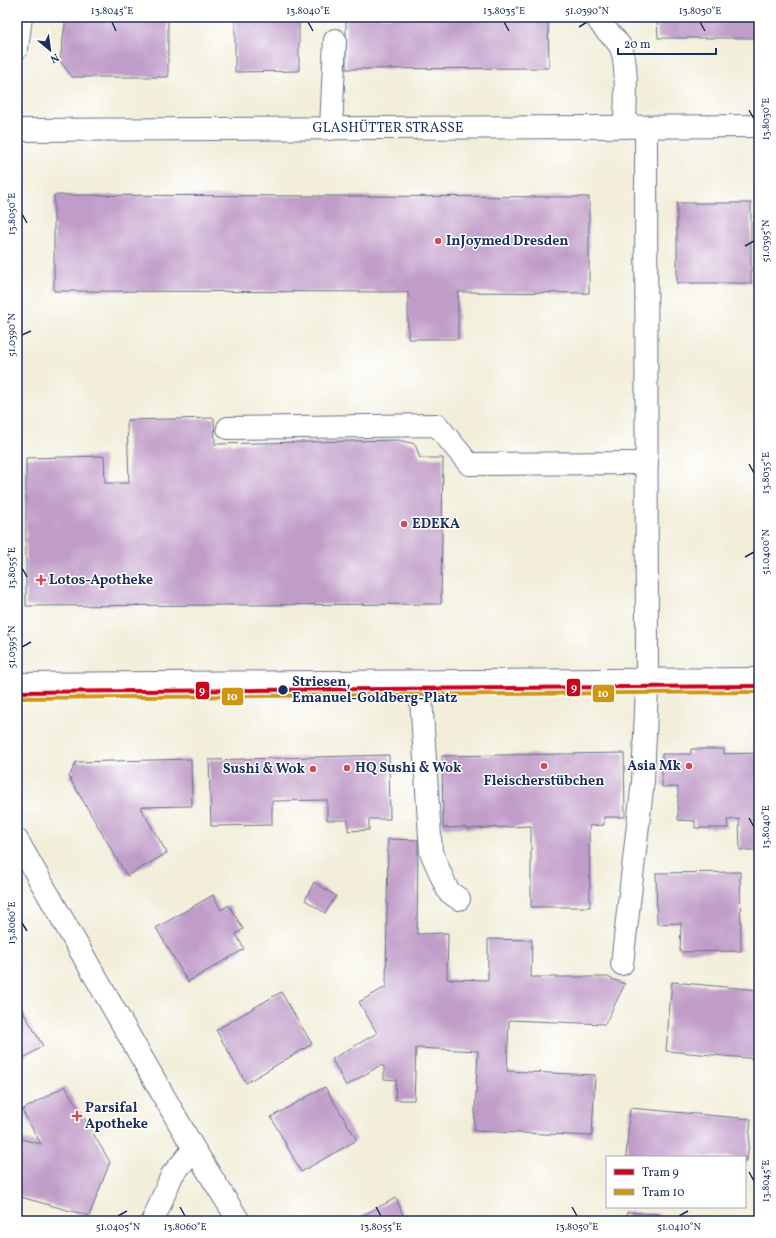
<svg xmlns="http://www.w3.org/2000/svg" width="776" height="1238" font-family="Vollkorn,serif">
<rect width="100%" height="100%" fill="#fff"/>
<filter id="ink" filterUnits="userSpaceOnUse"><feTurbulence type="fractalNoise" baseFrequency=".025" numOctaves="2"/><feDisplacementMap in="SourceGraphic" scale="8" xChannelSelector="R" yChannelSelector="G"/><feConvolveMatrix kernelMatrix="1 2 1 2 8 2 1 2 1" color-interpolation-filters="sRGB"/></filter>
<filter id="wash" filterUnits="userSpaceOnUse"><feTurbulence type="fractalNoise" baseFrequency=".012" numOctaves="4" result="noise"/><feDisplacementMap in="SourceGraphic" scale="16" xChannelSelector="R" yChannelSelector="G"/><feGaussianBlur stdDeviation="0.9" result="paint"/><feColorMatrix in="noise" values="0 0 0 0 0 0 0 0 0 0 0 0 0 0 0 0 0 1.4 0 .05"/><feComposite in="paint" operator="in"/></filter>
<g filter="url(#wash)">
<rect width="100%" height="100%" fill="#f2eeda"/>
<g id="blocks">
<g fill="#c09cc8">
<path d="M66,17H168V77H72L60,61Z"/>
<path d="M235,17H299V71L235,72Z"/>
<path d="M346,17H548L549,68L346,69Z"/>
<path d="M657,17H759V38H658Z"/>
<path d="M54,195L589,197V293L458,292V339H408V292L54,291Z"/>
<rect x="677" y="203" width="74" height="80"/>
<path d="M214,418L215,444L398,440L415,444L420,458H443L441,604L26,606V458L104,456L105,483H129L127,420Z"/>
<path d="M691,749H724V754L759,753V850H740L739,819L727,820L728,828H695V821L678,820V787H662V754H691Z"/>
<path d="M624,753L625,817H604V825L589,826L590,907H531V826L466,829L465,827L443,828L442,756Z"/>
<path d="M389,755L390,819H369V830L348,831V820H327V800L272,801V825L211,826L209,760Z"/>
<path d="M191,759L192,806L140,807L167,853L127,876L69,777L76,762Z"/>
<path d="M388,839L418,840L417,934L448,933L447,979L488,980V939L532,940L531,977H607L625,984L605,1024L509,1020L507,1071L595,1075L592,1136L474,1131L478,1051L416,1048L414,1100H395L396,1080L384,1079V1066H379L346,1086L332,1059L377,1033L359,1002L386,987Z"/>
<path d="M740,872L741,951L680,952L681,923L657,924L656,873Z"/>
<path d="M314,882L336,896L325,913L305,900Z"/>
<path d="M213,895L221,910L229,905L243,929L236,934L244,949L188,982L156,928Z"/>
<path d="M672,982L759,990V1059L666,1051Z"/>
<path d="M281,992L312,1044L246,1083L216,1030Z"/>
<path d="M17,1001L43,1046L17,1062Z"/>
<path d="M65,1086L110,1162L89,1216L17,1196V1138L41,1144L22,1110Z"/>
<path d="M325,1087L357,1140L301,1172L271,1117Z"/>
<path d="M630,1108L751,1119L747,1162H745V1157H626Z"/>
<path d="M396,1198L404,1218L426,1221H352Z"/>
<path d="M627,1212L659,1214V1221H627Z"/>
</g>
</g>
</g>
<g filter="url(#ink)">
<use href="#blocks" fill-opacity="0" stroke="#667289" stroke-width="1"/>
<g fill="none" stroke-linecap="round" stroke-linejoin="round">
<g stroke="#667289" stroke-width="24">
<g id="minor">
<path d="M597,17C601,29 614,35 620,46C629,62 625,107 625,127"/>
<path d="M17,48L21,17"/>
<path d="M331,129L335,40"/>
<path d="M17,130L759,126"/>
<path d="M228,428L437,425L469,464L647,463"/>
<path d="M420,682L431,852L448,891L459,899"/>
<path d="M622,964L643,781L647,687L646,127"/>
<path d="M153,1221L172,1175L194,1149"/>
</g>
</g>
<g stroke="#667289" stroke-width="24">
<g id="major">
<path d="M17,684L759,679"/>
<path d="M17,840L194,1149L239,1221"/>
</g>
</g>
<use href="#minor" stroke="#fff" stroke-width="22"/>
<use href="#major" stroke="#fff" stroke-width="22"/>
<g stroke="#fff" stroke-width="7">
<path id="tram-1" d="M17,692L759,686"/>
</g>
<g stroke="#fff" stroke-width="7">
<path id="tram-2" d="M17,698L759,692"/>
</g>
<use href="#tram-1" stroke="#c9061a" stroke-width="4"/>
<use href="#tram-2" stroke="#cd9613" stroke-width="4"/>
</g>
</g>
<path fill="none" stroke="#1b2f5e" stroke-width="1.5" d="M112,22L116,31M308,22L313,31M504,22L509,31M700,22L705,31M579,27L587,22M749,110L754,119M22,214L27,223M745,246L754,241M22,335L31,331M749,464L754,473M745,557L754,552M22,568L27,577M22,647L31,642M749,818L754,827M22,923L27,931M749,1172L754,1181M180,1207L185,1216M376,1207L381,1216M572,1207L577,1216M118,1216L127,1211M679,1216L688,1211"/>
<g fill="#d1495b" stroke="#fff" stroke-width="1.5">
<circle cx="438" cy="241" r="4"/>
<circle cx="404" cy="524" r="4"/>
<path d="M39 574h4v4h4v4h-4v4h-4v-4h-4v-4h4z"/>
<circle cx="544" cy="766" r="4"/>
<circle cx="689" cy="766" r="4"/>
<circle cx="347" cy="768" r="4"/>
<circle cx="313" cy="769" r="4"/>
<path d="M75 1110h4v4h4v4h-4v4h-4v-4h-4v-4h4z"/>
</g>
<circle fill="#1b2f5e" stroke="#fff" stroke-width="1.5" cx="283" cy="690" r="5.5"/>
<g text-anchor="middle" dominant-baseline="central" stroke-width="3" stroke-linejoin="round" paint-order="stroke">
<g font-size="14" fill="#1b2f5e" stroke="#fff">
<text x="388" y="128">GLASHÜTTER STRASSE</text>
</g>
<g font-size="14" font-weight="bold" fill="#1b2f5e" stroke="#fff" text-anchor="start">
<text x="446" y="241">InJoymed Dresden</text>
<text x="412" y="524">EDEKA</text>
<text x="49" y="580">Lotos-Apotheke</text>
<text x="681" y="766" text-anchor="end">Asia Mk</text>
<text x="355" y="768">HQ Sushi &amp; Wok</text>
<text x="305" y="769" text-anchor="end">Sushi &amp; Wok</text>
<text x="544" y="781" text-anchor="middle">Fleischerstübchen</text>
<text x="85" y="1108">Parsifal<tspan x="85" dy="16">Apotheke</tspan></text>
</g>
<g font-size="14" font-weight="bold" fill="#1b2f5e" stroke="#fff" text-anchor="start">
<text x="292" y="682">Striesen,<tspan x="292" dy="16">Emanuel-Goldberg-Platz</tspan></text>
</g>
</g>
<g stroke="#fff" stroke-width="1.5">
<rect x="566" y="678" width="15" height="19" rx="4" fill="#c9061a"/>
<rect x="195" y="681" width="15" height="19" rx="4" fill="#c9061a"/>
<rect x="592" y="684" width="23" height="19" rx="4" fill="#cd9613"/>
<rect x="221" y="687" width="23" height="19" rx="4" fill="#cd9613"/>
</g>
<g font-size="11" text-anchor="middle" font-weight="bold" fill="#fff">
<text x="574" y="691">9</text>
<text x="202" y="694">9</text>
<text x="603" y="697">10</text>
<text x="232" y="700">10</text>
</g>
<rect width="776" height="1238" fill="none" stroke="#fff" stroke-width="44"/>
<rect x="606" y="1156" width="140" height="52" fill="#ffffff" stroke="#a4acbf"/>
<rect x="614" y="1169" width="20" height="6" fill="#c9061a" stroke="#a4acbf"/>
<text x="642" y="1176" font-size="12" fill="#1b2f5e">Tram 9</text>
<rect x="614" y="1189" width="20" height="6" fill="#cd9613" stroke="#a4acbf"/>
<text x="642" y="1196" font-size="12" fill="#1b2f5e">Tram 10</text>
<g transform="translate(50 50) rotate(151)" stroke="#ffffff" stroke-width="3" paint-order="stroke">
<path d="M0-3L7 15L0 10L-7 15Z" fill="#1b2f5e"/>
<text y="-6" font-size="11" font-weight="bold" text-anchor="middle" fill="#1b2f5e">N</text>
</g>
<path d="M618 48v6h98v-6" fill="none" stroke="#1b2f5e" stroke-width="2"/>
<text x="624" y="48" font-size="12" fill="#1b2f5e" stroke="#ffffff" stroke-width="3" paint-order="stroke">20 m</text>
<rect x="22" y="22" width="732" height="1194" fill="none" stroke="#1b2f5e" stroke-width="1.5"/>
<g font-size="10" text-anchor="middle" fill="#1b2f5e">
<text x="112" y="14">13.8045°E</text>
<text x="308" y="14">13.8040°E</text>
<text x="504" y="14">13.8035°E</text>
<text x="587" y="14">51.0390°N</text>
<text x="700" y="14">13.8030°E</text>
<text transform="translate(765 119) rotate(-90)" y="4">13.8030°E</text>
<text transform="translate(11 214) rotate(-90)" y="4">13.8050°E</text>
<text transform="translate(765 241) rotate(-90)" y="4">51.0395°N</text>
<text transform="translate(11 335) rotate(-90)" y="4">51.0390°N</text>
<text transform="translate(765 473) rotate(-90)" y="4">13.8035°E</text>
<text transform="translate(765 552) rotate(-90)" y="4">51.0400°N</text>
<text transform="translate(11 568) rotate(-90)" y="4">13.8055°E</text>
<text transform="translate(11 647) rotate(-90)" y="4">51.0395°N</text>
<text transform="translate(765 827) rotate(-90)" y="4">13.8040°E</text>
<text transform="translate(11 923) rotate(-90)" y="4">13.8060°E</text>
<text transform="translate(765 1181) rotate(-90)" y="4">13.8045°E</text>
<text x="118" y="1230">51.0405°N</text>
<text x="185" y="1230">13.8060°E</text>
<text x="381" y="1230">13.8055°E</text>
<text x="577" y="1230">13.8050°E</text>
<text x="679" y="1230">51.0410°N</text>
</g>
</svg>
